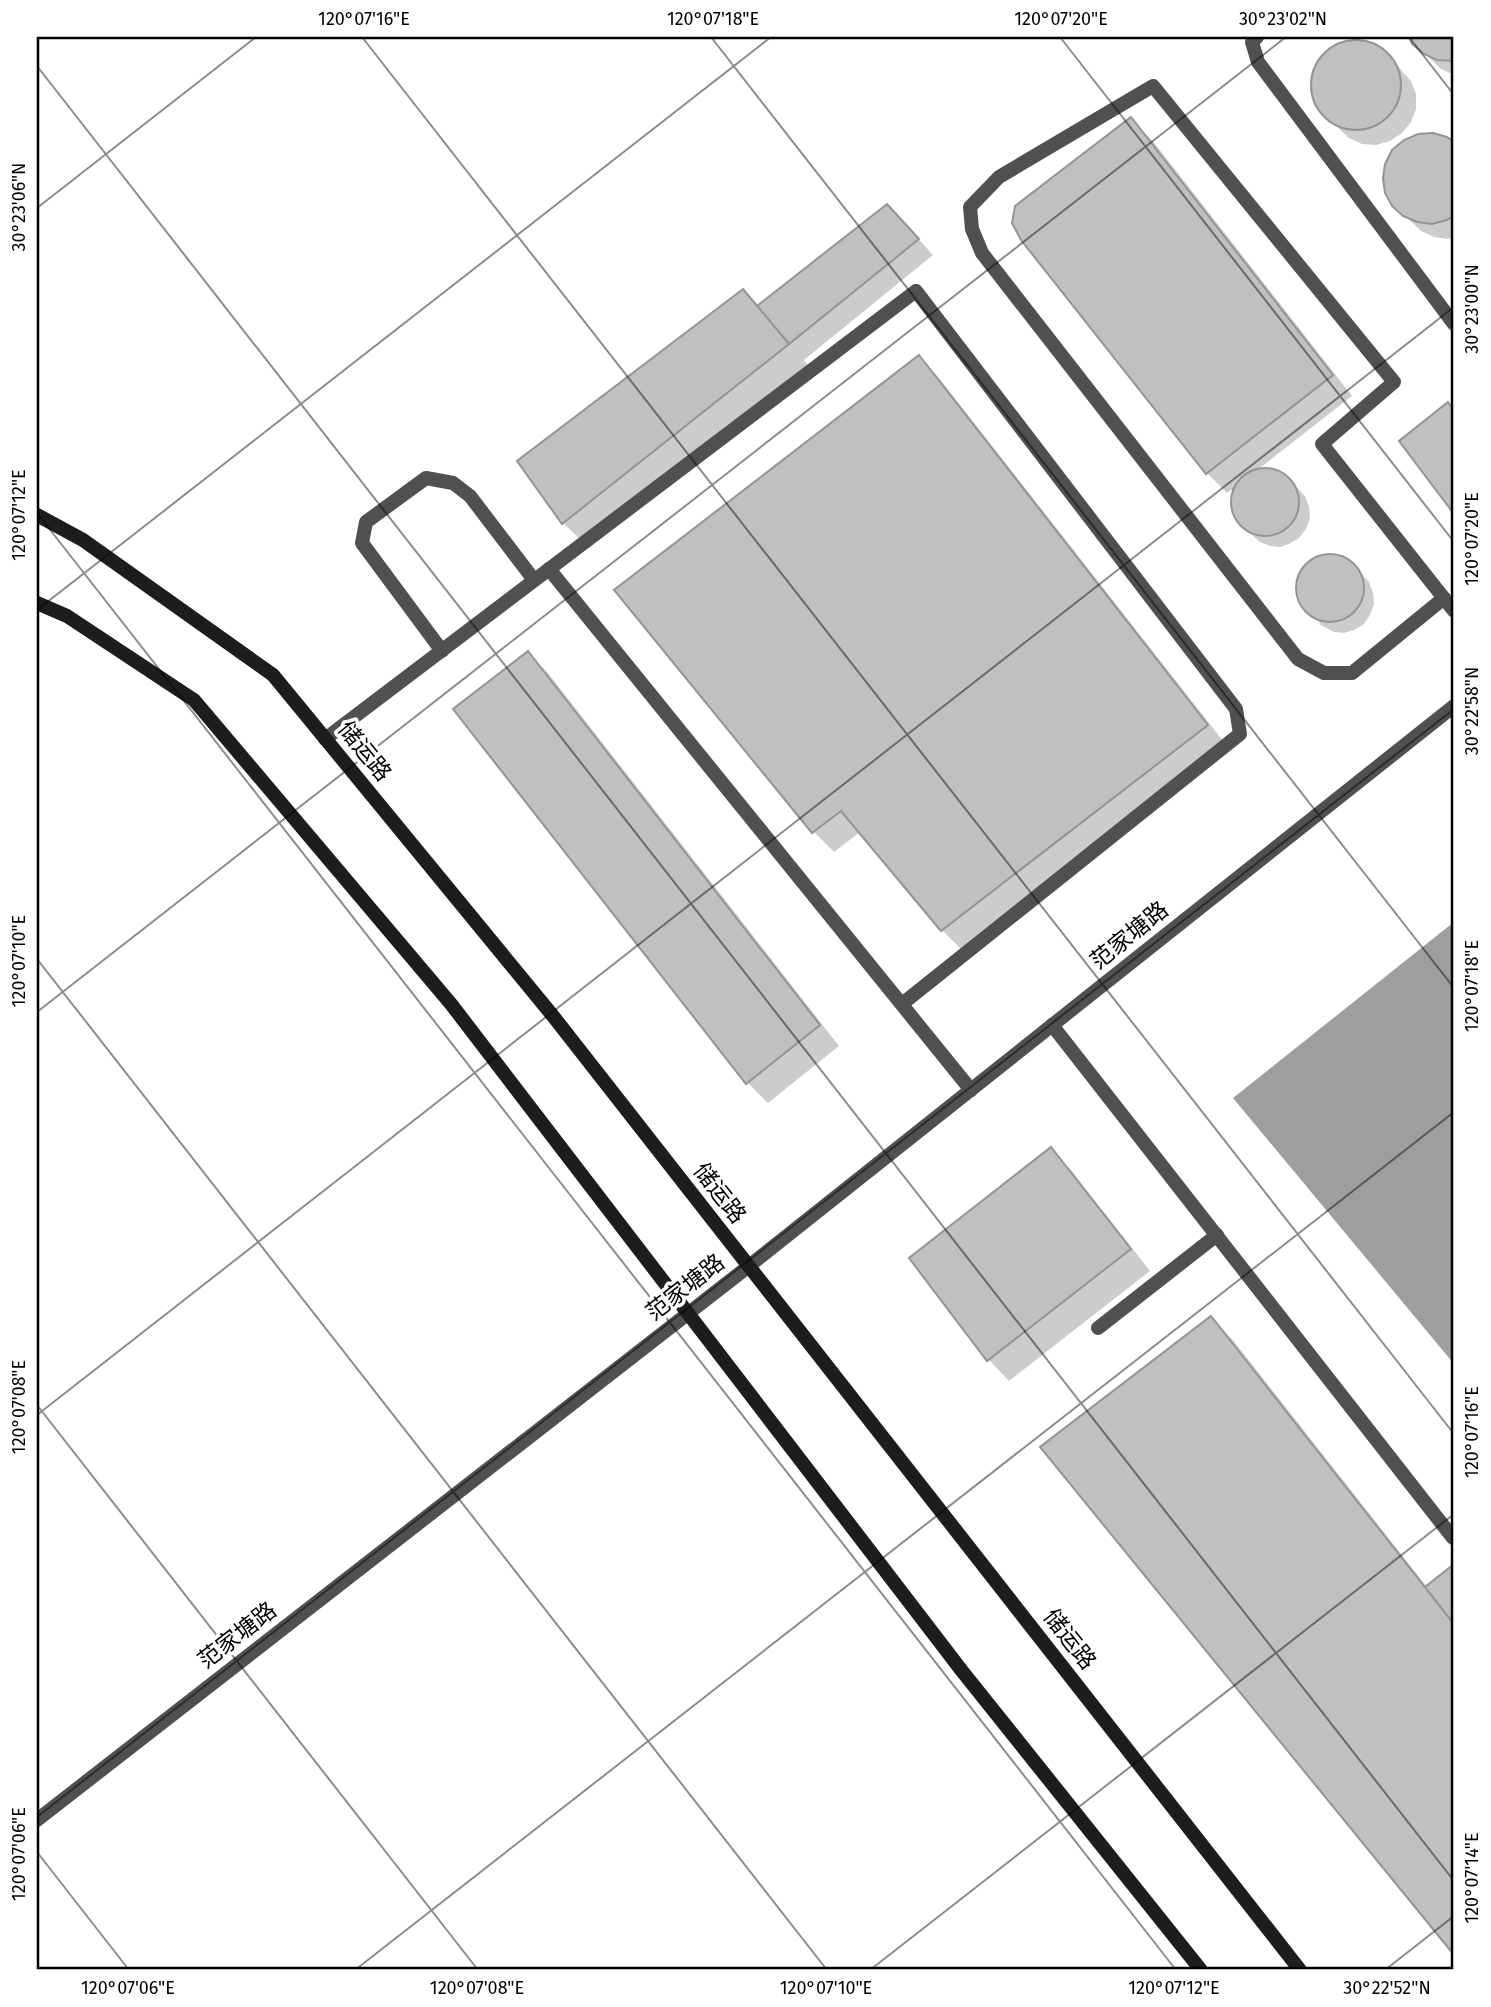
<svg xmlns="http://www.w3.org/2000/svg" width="1491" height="2007" font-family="'Fira Sans','Noto Sans SC',sans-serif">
<rect width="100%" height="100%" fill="#fff"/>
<path fill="#9e9e9e" d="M1454,922V1364L1233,1098Z"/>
<g fill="#0003">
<path d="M1411,37H1454V75L1441,69L1414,43Z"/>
<path d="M1360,41L1374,45L1386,53L1411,81L1416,94V109L1411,122L1402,133L1390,141L1376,145L1362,144L1349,138L1321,112L1314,99L1312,85L1314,70L1322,58L1332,48L1346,42Z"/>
<path d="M1131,120L1152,140L1352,396L1256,471L1265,469L1276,471L1286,476L1305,496L1309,507L1310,518L1306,529L1299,538L1289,544L1280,547L1270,546L1260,542L1252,535L1235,515L1233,506V496L1237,486L1227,493L1207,473Z"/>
<path d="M1446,138L1454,144V237L1448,239L1434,237L1421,231L1394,205Z"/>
<path d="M903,222L933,255L804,360L808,366L584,543L563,523L743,291L759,307Z"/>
<path d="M919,357L939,378L1227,746L962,950L942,930L860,832L834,852L814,832Z"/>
<path d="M1448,405L1454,411V511L1401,442Z"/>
<path d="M1329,555L1340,557L1350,562L1369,582L1373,593L1374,604L1370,615L1364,624L1354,630L1344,633L1334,632L1319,624L1320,623L1305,610L1299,602L1297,592V582L1301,572L1308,564L1318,558Z"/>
<path d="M527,653L548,673L839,1046L768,1103L748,1083L456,709Z"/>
<path d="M1051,1150L1071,1170L1150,1271L1009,1381L989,1360L912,1258Z"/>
<path d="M1211,1318L1232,1339L1427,1587L1454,1566V1953L1042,1447Z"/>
</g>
<g fill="#c0c0c0" stroke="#949494" stroke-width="2">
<path d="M1409,37H1454V61L1437,60L1424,54L1412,44Z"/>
<circle cx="1356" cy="85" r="45"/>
<path d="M1131,117L1333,375L1206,474L1021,240L1012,223L1015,206Z"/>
<path d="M1433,133L1447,137L1454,142V215L1447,220L1432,224L1417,222L1403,216L1392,206L1385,193L1383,178L1385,164L1392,150L1404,140L1418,134Z"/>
<path d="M887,204L919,239L789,344L757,306Z"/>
<path d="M743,289L789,344L562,524L517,461Z"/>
<path d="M919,355L1208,725L941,931L841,811L812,833L614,590Z"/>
<path d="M1448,402L1454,410V514L1399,441Z"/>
<circle cx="1265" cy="502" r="34"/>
<circle cx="1330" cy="588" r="34"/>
<path d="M528,651L820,1025L746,1084L453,709Z"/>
<path d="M1051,1147L1131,1249L987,1361L909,1258Z"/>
<path d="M1211,1316L1454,1624V1955L1040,1447Z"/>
<path d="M1454,1564V1624L1425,1587Z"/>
</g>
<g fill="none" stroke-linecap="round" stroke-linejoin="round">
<g stroke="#505050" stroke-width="14">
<path d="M1257,37L1252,42L1258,62L1454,324"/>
<path d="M549,569L971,1090"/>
<path d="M1444,598L1352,673H1324L1298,659L982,253L972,229L970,207L999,177L1153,86L1394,382L1322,444L1454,611"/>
<path d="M442,651L362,543L366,522L426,478L453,483L470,496L534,580"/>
<path d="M325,739L916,291L1236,709L1240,734L902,1004"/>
<path d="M1052,1025L1453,1538"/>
<path d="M1098,1328L1217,1235"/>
</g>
<path stroke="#505050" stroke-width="14" d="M37,1820L749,1266L1454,706"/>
<g stroke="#1d1d1d" stroke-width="14">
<path d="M37,515L83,540L273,675L553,1016L1300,1970"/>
<path d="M37,603L67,616L194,700L451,1004L962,1671L1201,1970"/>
</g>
</g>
<path fill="none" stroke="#000" stroke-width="2" stroke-opacity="0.45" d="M362,37L1454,1434M711,37L1454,988M1060,37L1454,542M1409,37L1454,95M37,66L1454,1881M37,208L256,37M37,513L1176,1970M37,610L771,37M37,959L827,1970M37,1012L1286,37M37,1405L478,1970M37,1415L1454,307M37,1817L1454,709M37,1852L129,1970M355,1970L1454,1112M870,1970L1454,1514M1385,1970L1454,1916"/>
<g text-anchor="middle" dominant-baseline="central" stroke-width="7" stroke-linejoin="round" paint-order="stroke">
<g font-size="23" fill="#000" stroke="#fff">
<text transform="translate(365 751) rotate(51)">储运路</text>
<text transform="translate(1129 935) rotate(-39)">范家塘路</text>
<text transform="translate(720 1193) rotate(52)">储运路</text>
<text transform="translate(685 1287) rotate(-38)">范家塘路</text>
<text transform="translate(237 1635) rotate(-38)">范家塘路</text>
<text transform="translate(1070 1639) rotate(52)">储运路</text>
</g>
</g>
<rect width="1491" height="2007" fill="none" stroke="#ffffff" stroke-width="77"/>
<rect x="38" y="38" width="1414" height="1930" fill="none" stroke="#000" stroke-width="2.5"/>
<g font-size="18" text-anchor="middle" fill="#000">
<text x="364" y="25">120°07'16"E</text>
<text x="713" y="25">120°07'18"E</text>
<text x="1061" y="25">120°07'20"E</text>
<text x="1283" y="25">30°23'02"N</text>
<text transform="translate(19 207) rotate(-90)" y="6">30°23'06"N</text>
<text transform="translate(1472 309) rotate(-90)" y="6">30°23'00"N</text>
<text transform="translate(19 515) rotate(-90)" y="6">120°07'12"E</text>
<text transform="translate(1472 539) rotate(-90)" y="6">120°07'20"E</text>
<text transform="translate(1472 711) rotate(-90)" y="6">30°22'58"N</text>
<text transform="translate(19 961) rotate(-90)" y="6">120°07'10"E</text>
<text transform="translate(1472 986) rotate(-90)" y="6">120°07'18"E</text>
<text transform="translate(19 1407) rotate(-90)" y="6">120°07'08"E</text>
<text transform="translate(1472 1432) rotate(-90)" y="6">120°07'16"E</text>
<text transform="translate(19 1854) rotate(-90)" y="6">120°07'06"E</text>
<text transform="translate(1472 1878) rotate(-90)" y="6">120°07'14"E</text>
<text x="128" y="1994">120°07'06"E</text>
<text x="477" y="1994">120°07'08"E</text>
<text x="826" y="1994">120°07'10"E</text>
<text x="1174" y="1994">120°07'12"E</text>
<text x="1387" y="1994">30°22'52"N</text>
</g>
</svg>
